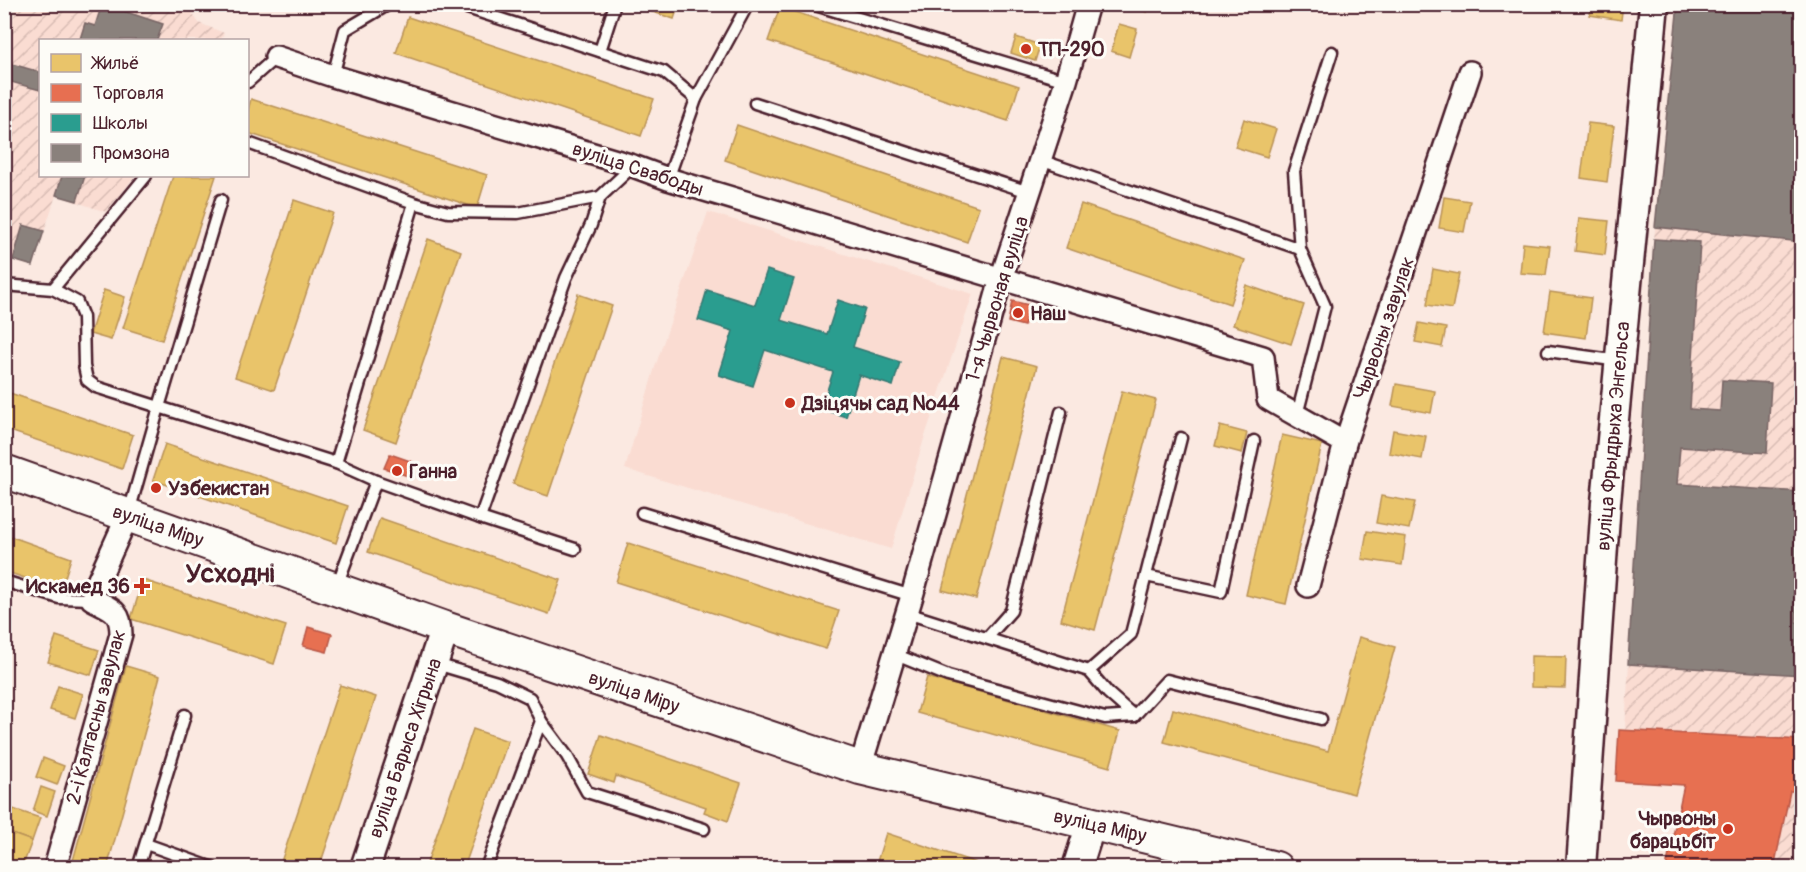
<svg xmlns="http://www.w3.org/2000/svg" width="1806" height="872" font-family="Pangolin,sans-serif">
<defs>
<pattern id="industrial-furrows" width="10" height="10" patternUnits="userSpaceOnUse" patternTransform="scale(1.5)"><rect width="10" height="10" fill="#fadcd2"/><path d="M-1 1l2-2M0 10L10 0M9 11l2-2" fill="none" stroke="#d8bcb4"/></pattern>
</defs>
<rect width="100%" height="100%" fill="#fbe9e1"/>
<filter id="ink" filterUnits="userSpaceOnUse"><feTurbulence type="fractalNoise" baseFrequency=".0167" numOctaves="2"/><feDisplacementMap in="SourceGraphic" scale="12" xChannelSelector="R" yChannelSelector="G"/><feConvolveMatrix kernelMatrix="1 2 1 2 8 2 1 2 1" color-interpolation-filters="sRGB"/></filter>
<g filter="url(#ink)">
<path fill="#fadcd2" d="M708,212L973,294L924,439L891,549L625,469L655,367Z"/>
<g fill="url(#industrial-furrows)">
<path d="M20,4L187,5L199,23L224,33L221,40H40V176H135L106,212L56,195L33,266L5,257L4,62L16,8Z"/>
<path d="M1678,5H1801V867H1666L1684,785L1616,781L1619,730H1625L1654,239Z"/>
</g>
<g fill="#e9c46a" stroke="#b99257" stroke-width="1.5">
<path d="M635,4H679L674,19L635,6Z"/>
<path d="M1120,4H1150L1147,12Z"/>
<path d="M1591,4H1623L1621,20L1590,15Z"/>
<path d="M780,7L1019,86L1008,121L768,41Z"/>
<path d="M408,17L654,99L641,136L396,53Z"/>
<path d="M1119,24L1137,29L1129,57L1111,51Z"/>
<path d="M1016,37L1040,45L1035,61L1011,53Z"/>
<path d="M251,99L487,175L477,208L248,133V110Z"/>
<path d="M1244,119L1276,129L1267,157L1235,147Z"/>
<path d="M1588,123L1614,126L1607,182L1581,178Z"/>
<path d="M737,125L979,207L967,242L725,160Z"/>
<path d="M173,176H216L162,340L123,328Z"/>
<path d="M1444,197L1470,201L1464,232L1439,228Z"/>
<path d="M294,200L333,213L274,390L235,377Z"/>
<path d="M1081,204L1245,260L1230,304L1066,248Z"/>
<path d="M1579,218L1609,221L1605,255L1575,251Z"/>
<path d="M428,239L461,251L396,442L363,430Z"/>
<path d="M1523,243L1550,246L1546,275L1520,273Z"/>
<path d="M1433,269L1459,274L1452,309L1427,305Z"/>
<path d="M1246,285L1304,305L1291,344L1233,325Z"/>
<path d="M104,290L125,297L111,340L90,334Z"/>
<path d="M1550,292L1591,298L1586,338L1544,332Z"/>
<path d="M578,294L612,306L548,496L513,484Z"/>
<path d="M1419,323L1446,328L1442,347L1415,342Z"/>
<path d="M1003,357L1037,366L976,599L942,590Z"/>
<path d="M1396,384L1435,391L1431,413L1392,406Z"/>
<path d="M4,391L133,435L122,469L4,429Z"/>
<path d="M1122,391L1156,400L1095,630L1061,620Z"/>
<path d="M1220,426L1247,433L1242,453L1215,446Z"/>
<path d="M1393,430L1426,436L1422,459L1389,453Z"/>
<path d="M1282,435L1322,444L1286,604L1246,595Z"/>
<path d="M165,444L348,506L336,543L153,480Z"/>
<path d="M1381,496L1415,502L1409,529L1376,523Z"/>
<path d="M380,518L561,580L549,614L368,552Z"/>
<path d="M1367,531L1406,537L1402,565L1362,559Z"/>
<path d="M4,534L71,558L61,590L4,571Z"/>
<path d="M628,543L839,611L826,649L616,582Z"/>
<path d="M143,580L286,626L274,664L131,619Z"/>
<path d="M56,636L99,650L91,675L48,662Z"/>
<path d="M1359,637L1395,647L1354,794L1164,742L1173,709L1328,751Z"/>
<path d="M1531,656L1566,657L1565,688L1531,687Z"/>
<path d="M126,666L160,676L107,868H71Z"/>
<path d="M927,677L1120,731L1110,767L917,713Z"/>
<path d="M340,685L376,697L319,868H279Z"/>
<path d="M58,686L83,694L75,718L50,710Z"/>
<path d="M473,729L508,741L464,868H429L426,866Z"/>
<path d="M601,735L741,783L728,821L704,812L706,807L616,776L614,783L588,774Z"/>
<path d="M43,758L64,766L57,785L36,777Z"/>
<path d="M41,787L55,792L47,816L33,811Z"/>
<path d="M4,806L40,818L32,841L4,831Z"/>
<path d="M4,831L32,841L22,868L4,862Z"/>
<path d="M886,833L980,864L979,868H875Z"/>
</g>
<g fill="#e76f51" stroke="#b85746" stroke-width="1.5">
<path d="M1012,301L1029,305L1024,326L1008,322Z"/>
<path d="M390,454L413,462L408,476L384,468Z"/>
<path d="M308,627L332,634L327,652L303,646Z"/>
<path d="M1619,730L1802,740V791H1790L1774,868H1666L1684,785L1616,781Z"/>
</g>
<path fill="#2a9d8f" stroke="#347771" stroke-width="1.5" d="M767,270L794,279L781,320L827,334L838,300L865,309L853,347L900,362L893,386L859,375L846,417L821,409L833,372L765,350L753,386L719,375L733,331L698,320L707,290L755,305Z"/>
<g fill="#8a817c" stroke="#776464" stroke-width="1.5">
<path d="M102,4L163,24L157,40H85L80,39L85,23L95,26Z"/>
<path d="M1678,4H1802V242L1655,227Z"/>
<path d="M5,62L40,72V90L4,80Z"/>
<path d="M62,176H85L77,201L56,195Z"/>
<path d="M23,225L44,231L33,266L13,260Z"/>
<path d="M1654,239L1700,242L1690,409L1720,411L1722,380L1771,383L1767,453L1680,447L1677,484L1802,492V579H1799L1796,622L1802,623V675L1628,664Z"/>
</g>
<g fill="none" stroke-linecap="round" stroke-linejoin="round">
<g stroke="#4a1f2b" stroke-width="15">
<g id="lane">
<path d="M455,4L664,72L696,99"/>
<path d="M812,4L1066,81"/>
<path d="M600,51L615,4"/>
<path d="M333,76L345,30L389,4"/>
<path d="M248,82L276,57"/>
<path d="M755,103L1029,192"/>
<path d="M248,143L414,203L448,212L518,213L600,197L633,166"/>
<path d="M1040,160L1300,249"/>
<path d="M668,179L696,99L748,4"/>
<path d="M4,285L53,289L77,302L83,317L84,366L87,380L96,387L159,407L221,200"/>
<path d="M53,289L146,176"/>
<path d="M1548,351L1619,361"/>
<path d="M1297,415L1325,306L1300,249L1294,171L1332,52"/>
<path d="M336,463L414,203"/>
<path d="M129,512L159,407L336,463L376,481L480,518L575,549"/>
<path d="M642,513L912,596"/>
<path d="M480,518L566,278L591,225L600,197"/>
<path d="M1146,576L1221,592L1254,441"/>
<path d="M4,581L59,598L92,599"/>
<path d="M336,588L376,481"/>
<path d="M907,613L1089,671L1108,693L1134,716L1167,680L1321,719"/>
<path d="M987,638L1011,611L1061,412"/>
<path d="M894,654L948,676L1105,718L1134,716"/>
<path d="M433,663L497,682L530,698L541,721L486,868"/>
<path d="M1089,671L1131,634L1181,438"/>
<path d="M541,721L567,756L587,792L704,829"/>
<path d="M146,844L213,868"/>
<path d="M138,868L185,715"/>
</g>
</g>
<g stroke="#4a1f2b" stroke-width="26">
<g id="street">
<path d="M276,57L333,76L633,166L668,179L1263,357L1268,399L1345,443"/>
<path d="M1308,586L1345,443L1470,72"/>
<path d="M860,768L912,596L1001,279L1066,81L1088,4"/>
<path d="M55,868L121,634C121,610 111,609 92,599L95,588L128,515"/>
</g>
</g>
<g stroke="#4a1f2b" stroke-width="33">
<g id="secondary">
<path d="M365,868L445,628"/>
<path d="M1077,868L1091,824"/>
<path d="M1581,868L1606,502L1654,4"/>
</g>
</g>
<g stroke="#4a1f2b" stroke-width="36">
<path id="primary" d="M4,471L445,628L860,768L1276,868"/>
</g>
<use href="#lane" stroke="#fdfcf7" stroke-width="10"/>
<use href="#street" stroke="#fdfcf7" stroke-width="21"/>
<use href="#secondary" stroke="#fdfcf7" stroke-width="28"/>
<use href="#primary" stroke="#fdfcf7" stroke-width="32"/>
</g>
</g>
<g fill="#c8321e" stroke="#fdfcf7" stroke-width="2">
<circle cx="1026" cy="49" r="6"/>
<circle cx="1018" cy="313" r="6"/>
<circle cx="790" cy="403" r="6"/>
<circle cx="397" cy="471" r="6"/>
<circle cx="156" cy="488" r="6"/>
<path d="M139 577h6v6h6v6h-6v6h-6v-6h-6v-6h6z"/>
<circle cx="1728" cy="829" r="6"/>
</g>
<g text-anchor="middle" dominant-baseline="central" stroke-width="6" stroke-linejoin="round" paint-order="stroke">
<g font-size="20" font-weight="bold" fill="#4a1f2b" stroke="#fdfcf7" text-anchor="start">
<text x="1038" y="49">ТП-290</text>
<text x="1030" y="313">Наш</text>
<text x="802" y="403">Дзіцячы сад №44</text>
<text x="409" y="471">Ганна</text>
<text x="168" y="488">Узбекистан</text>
<text x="130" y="586" text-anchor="end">Искамед 36</text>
<text x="1716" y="818" text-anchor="end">Чырвоны<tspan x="1716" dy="23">барацьбіт</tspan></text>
</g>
<g font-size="20" fill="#4a1f2b" stroke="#fdfcf7">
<text transform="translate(638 169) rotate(18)">вуліца Свабоды</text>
<text transform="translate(997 299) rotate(-73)">1-я Чырвоная вуліца</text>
<text transform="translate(1384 328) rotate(-71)">Чырвоны завулак</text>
<text transform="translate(1613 436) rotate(-85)">вуліца Фрыдрыха Энгельса</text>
<text transform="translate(158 526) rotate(19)">вуліца Міру</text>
<text transform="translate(634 692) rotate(19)">вуліца Міру</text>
<text transform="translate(96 717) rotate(-75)">2-і Калгасны завулак</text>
<text transform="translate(405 748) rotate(-71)">вуліца Барыса Хігрына</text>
<text transform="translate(1100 826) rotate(13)">вуліца Міру</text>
</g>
<g font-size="26" font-weight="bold" fill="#4a1f2b" stroke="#fdfcf7">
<text x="230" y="574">Усходні</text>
</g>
</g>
<rect width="1806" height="872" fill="none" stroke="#fdfcf7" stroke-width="24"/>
<rect x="12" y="12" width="1782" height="848" fill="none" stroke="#4a1f2b" stroke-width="2" filter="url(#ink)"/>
<rect x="39" y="39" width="210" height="138" fill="#fdfcf7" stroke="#b5a4a5" stroke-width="1.5"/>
<rect x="51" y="54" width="30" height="18" fill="#e9c46a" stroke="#b5a4a5" stroke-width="1.5"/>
<text x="93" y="69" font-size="18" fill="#4a1f2b">Жильё</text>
<rect x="51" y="84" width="30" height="18" fill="#e76f51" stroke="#b5a4a5" stroke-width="1.5"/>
<text x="93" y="99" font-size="18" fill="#4a1f2b">Торговля</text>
<rect x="51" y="114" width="30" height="18" fill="#2a9d8f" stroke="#b5a4a5" stroke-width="1.5"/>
<text x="93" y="129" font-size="18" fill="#4a1f2b">Школы</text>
<rect x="51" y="144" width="30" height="18" fill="#8a817c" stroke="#b5a4a5" stroke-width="1.5"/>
<text x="93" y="159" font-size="18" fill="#4a1f2b">Промзона</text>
</svg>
